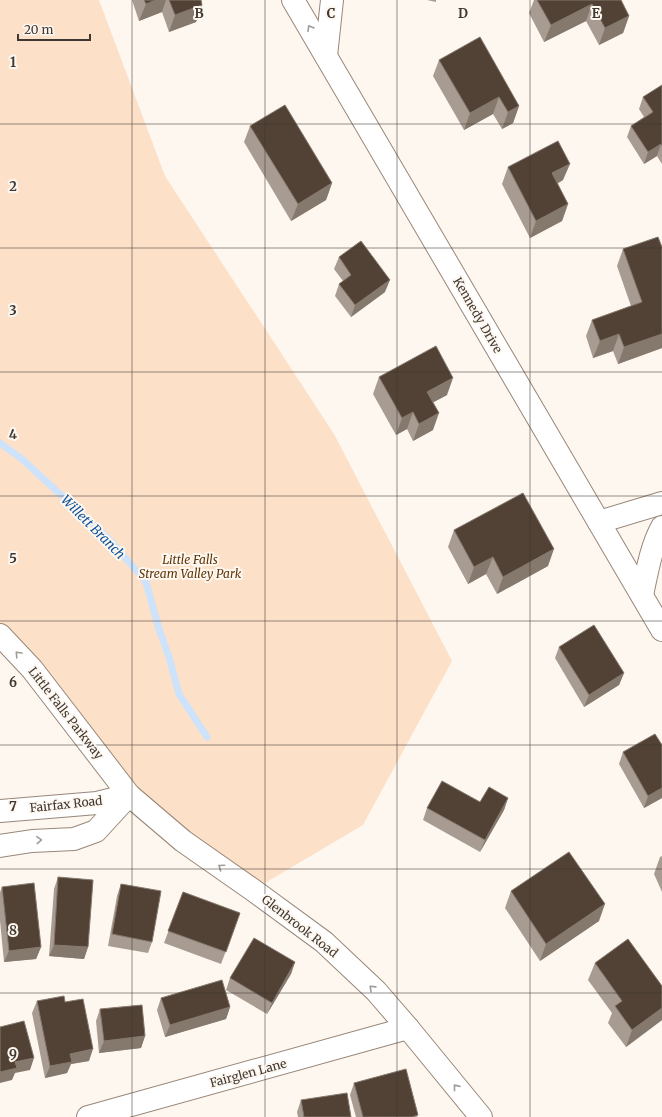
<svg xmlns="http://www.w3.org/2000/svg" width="662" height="1117" font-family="Merriweather,serif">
<rect width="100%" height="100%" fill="#fef7f0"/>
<path fill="#fce0c8" d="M0,0H99L165,176L334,434L452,661L363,825L253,890L129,795L0,635Z"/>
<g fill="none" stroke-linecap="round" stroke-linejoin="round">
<path stroke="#cde2fb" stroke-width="7" d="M0,443L22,459L111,541L146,582L159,629L169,657L179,694L207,737"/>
<g stroke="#988779" stroke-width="24">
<g id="minor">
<path d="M293,0L662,630"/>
<path d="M326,56L332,0"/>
<path d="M599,522L662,503"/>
<path d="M642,595C647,572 651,547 662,527"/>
<path d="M88,1117L408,1028"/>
</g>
</g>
<g stroke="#988779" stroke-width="24">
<g id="tertiary">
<path d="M0,635L32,669L129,795L183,841L253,890L324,942L376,991L408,1028L481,1117"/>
<path d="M0,811L97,803L129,795"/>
<path d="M0,846L32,841L74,839L96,831L129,795"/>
</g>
</g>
<use href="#minor" stroke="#fff" stroke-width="22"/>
<use href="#tertiary" stroke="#fff" stroke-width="22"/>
</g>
<g fill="#a89c92">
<path d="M132,0H201L202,5L196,22L169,32L162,12L139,21Z"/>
<path d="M427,0H436V2Z"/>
<path d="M534,0H621L629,16L623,33L599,45L586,21L544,42L529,13Z"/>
<path d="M439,60L519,106L513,123L502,129L493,114L464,130L433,76Z"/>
<path d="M662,85V164L657,156L644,164L627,137L631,126L644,117L639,109L643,97Z"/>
<path d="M250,126L332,183L326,200L291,221L244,142Z"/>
<path d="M508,167L563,180L557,184L568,204L562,221L530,238L502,184Z"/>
<path d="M662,247V348L618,364L613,351L593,358L586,336L592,320L631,306L617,266L623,249Z"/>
<path d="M339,257L385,292L351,317L335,296L339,284L343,281L334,269Z"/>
<path d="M379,377L447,395L433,402V430L413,441L407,429L396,435L373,394Z"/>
<path d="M454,530L548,566L497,594L486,574L468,584L448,547Z"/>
<path d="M559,647L624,673L619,685L584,707L555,658Z"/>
<path d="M623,752L662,798L644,808L619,764Z"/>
<path d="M508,798L504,810L480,852L423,820L427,808L480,802Z"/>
<path d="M662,856V892L654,874L660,857Z"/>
<path d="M58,877L88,947L84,959L49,956L54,889Z"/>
<path d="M121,884L152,942L148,953L108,946L117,896Z"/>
<path d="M2,887L41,947L36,959L4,962L0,921V892Z"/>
<path d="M511,891L599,921L540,961L505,908Z"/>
<path d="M183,892L240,913L221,964L164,943Z"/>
<path d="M295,962L291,974L267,1014L226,990L230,978Z"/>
<path d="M595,963L662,986V1020L626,1047L608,1023L612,1013L588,980Z"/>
<path d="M161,998L230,1007L226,1019L165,1037L157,1010Z"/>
<path d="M37,1001L65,1002L89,1061L71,1064L67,1073L45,1078L32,1013Z"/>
<path d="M100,1009L145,1036L141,1048L99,1053L96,1021Z"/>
<path d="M354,1083L418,1117H356L350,1095Z"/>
<path d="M301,1100L351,1117H298L297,1112Z"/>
</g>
<g fill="#85786d">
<path d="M156,0H166L162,12L139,21L146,4Z"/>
<path d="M592,4L586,21L544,42L551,25Z"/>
<path d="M202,5L196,22L169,32L175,15Z"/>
<path d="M629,16L623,33L599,45L605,28Z"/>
<path d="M499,97L493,114L464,130L470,113Z"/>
<path d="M519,106L513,123L502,129L508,112Z"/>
<path d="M661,144L657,156L644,164L648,152Z"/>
<path d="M570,164L563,180L545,190L552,173Z"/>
<path d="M332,183L326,200L291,221L298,204Z"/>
<path d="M568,204L562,221L530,238L536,221Z"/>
<path d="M390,280L385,292L351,317L355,305Z"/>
<path d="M619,334L613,351L593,358L600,341Z"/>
<path d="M662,334V348L618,364L624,347Z"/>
<path d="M453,378L447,395L421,409L427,392Z"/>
<path d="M413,412L407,429L396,435L402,418Z"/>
<path d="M439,413L433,430L413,441L419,424Z"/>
<path d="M554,549L548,566L497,594L503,577Z"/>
<path d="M493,557L486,574L468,584L474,567Z"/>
<path d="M624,673L619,685L584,707L589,695Z"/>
<path d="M662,788V798L644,808L648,796Z"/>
<path d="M508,798L504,810L480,852L485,840Z"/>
<path d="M605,904L599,921L540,961L546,944Z"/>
<path d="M54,945L88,947L84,959L49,956Z"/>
<path d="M41,947L36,959L4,962L9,951Z"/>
<path d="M295,962L291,974L267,1014L272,1003Z"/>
<path d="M230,1007L226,1019L165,1037L170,1025Z"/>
<path d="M662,1008V1020L626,1047L632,1030Z"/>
<path d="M145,1036L141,1048L99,1053L104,1041Z"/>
<path d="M93,1049L89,1061L71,1064L67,1073L45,1078L50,1066L70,1054Z"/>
<path d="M34,1058L30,1070L15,1073L12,1080L0,1083V1072L15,1062Z"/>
</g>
<g fill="#514235" stroke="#85786d">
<path d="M144,0H156L146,4Z"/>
<path d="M169,0H201L202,5L175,15Z"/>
<path d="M537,0H621L629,16L605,28L592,4L551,25Z"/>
<path d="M480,37L519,106L508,112L499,97L470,113L439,60Z"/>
<path d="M662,85V146L661,144L648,152L631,126L653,112L643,97Z"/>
<path d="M285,105L332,183L298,204L250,126Z"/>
<path d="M558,141L570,164L552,173L568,204L536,221L508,167Z"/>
<path d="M658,237L662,247V334L624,347L619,334L600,341L592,320L642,302L623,249Z"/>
<path d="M361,241L390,280L355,305L339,284L351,275L339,257Z"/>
<path d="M436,346L453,378L427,392L439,413L419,424L413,412L402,418L379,377Z"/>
<path d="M523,493L554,549L503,577L493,557L474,567L454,530Z"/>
<path d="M594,625L624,673L589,695L559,647Z"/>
<path d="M655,734L662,745V788L648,796L623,752Z"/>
<path d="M442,781L480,802L489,787L508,798L485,840L427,808Z"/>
<path d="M569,852L605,904L546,944L511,891Z"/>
<path d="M58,877L93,880L88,947L54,945Z"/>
<path d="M34,883L41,947L9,951L2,887Z"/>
<path d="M121,884L161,891L152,942L112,934Z"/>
<path d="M183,892L240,913L226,952L168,931Z"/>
<path d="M254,938L295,962L272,1003L230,978Z"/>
<path d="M628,939L662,986V1008L632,1030L615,1006L622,1001L595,963Z"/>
<path d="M222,980L230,1007L170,1025L161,998Z"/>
<path d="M64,996L65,1002L83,999L93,1049L70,1054L72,1062L50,1066L37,1001Z"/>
<path d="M142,1005L145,1036L104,1041L100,1009Z"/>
<path d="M24,1021L34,1058L15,1062L17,1068L0,1072V1027Z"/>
<path d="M406,1069L418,1115L412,1117H363L354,1083Z"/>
<path d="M347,1093L351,1117H304L301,1100Z"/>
</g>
<defs><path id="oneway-chevron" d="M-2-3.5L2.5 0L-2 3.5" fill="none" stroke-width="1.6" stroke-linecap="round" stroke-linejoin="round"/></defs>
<g stroke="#9f9c98">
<use href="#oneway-chevron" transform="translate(310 28) rotate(-120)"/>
<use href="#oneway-chevron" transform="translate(18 654) rotate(-133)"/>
<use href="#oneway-chevron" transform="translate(39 840) rotate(-3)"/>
<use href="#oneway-chevron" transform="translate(221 867) rotate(-145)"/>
<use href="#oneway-chevron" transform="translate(372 988) rotate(-136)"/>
<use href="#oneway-chevron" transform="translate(456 1087) rotate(-129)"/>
</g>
<path fill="none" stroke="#3f3832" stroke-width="1" stroke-opacity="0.55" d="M132,0V1117M265,0V1117M397,0V1117M530,0V1117M0,124H662M0,248H662M0,372H662M0,496H662M0,621H662M0,745H662M0,869H662M0,993H662"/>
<g text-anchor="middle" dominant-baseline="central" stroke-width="4" stroke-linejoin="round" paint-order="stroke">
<g font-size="12" fill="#3f3832" stroke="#fef7f0">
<text transform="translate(478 315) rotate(60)">Kennedy Drive</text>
<text transform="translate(66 713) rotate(52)">Little Falls Parkway</text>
<text transform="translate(66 804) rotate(-6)">Fairfax Road</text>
<text transform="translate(300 926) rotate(38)">Glenbrook Road</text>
<text transform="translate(248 1073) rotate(-15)">Fairglen Lane</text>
</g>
<g font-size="12" font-style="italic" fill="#5f3608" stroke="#fef7f0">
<text x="190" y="559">Little Falls<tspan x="190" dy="14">Stream Valley Park</tspan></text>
</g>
<g font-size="13" font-style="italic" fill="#0b5299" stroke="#fef7f0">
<text transform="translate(93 527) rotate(45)">Willett Branch</text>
</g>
</g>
<g font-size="13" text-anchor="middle" font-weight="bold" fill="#3f3832" stroke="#fef7f0" stroke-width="4" stroke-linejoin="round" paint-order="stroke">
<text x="199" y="18">B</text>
<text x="331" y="18">C</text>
<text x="463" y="18">D</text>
<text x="596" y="18">E</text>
<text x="13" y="67">1</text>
<text x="13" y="191">2</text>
<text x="13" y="315">3</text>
<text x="13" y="439">4</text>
<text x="13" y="563">5</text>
<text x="13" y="687">6</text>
<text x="13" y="811">7</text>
<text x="13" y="935">8</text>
<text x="13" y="1059">9</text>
</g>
<path d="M18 34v6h72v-6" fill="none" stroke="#3f3832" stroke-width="2"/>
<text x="24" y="34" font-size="12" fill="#3f3832" stroke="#fef7f0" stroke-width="3" paint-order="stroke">20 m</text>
</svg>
